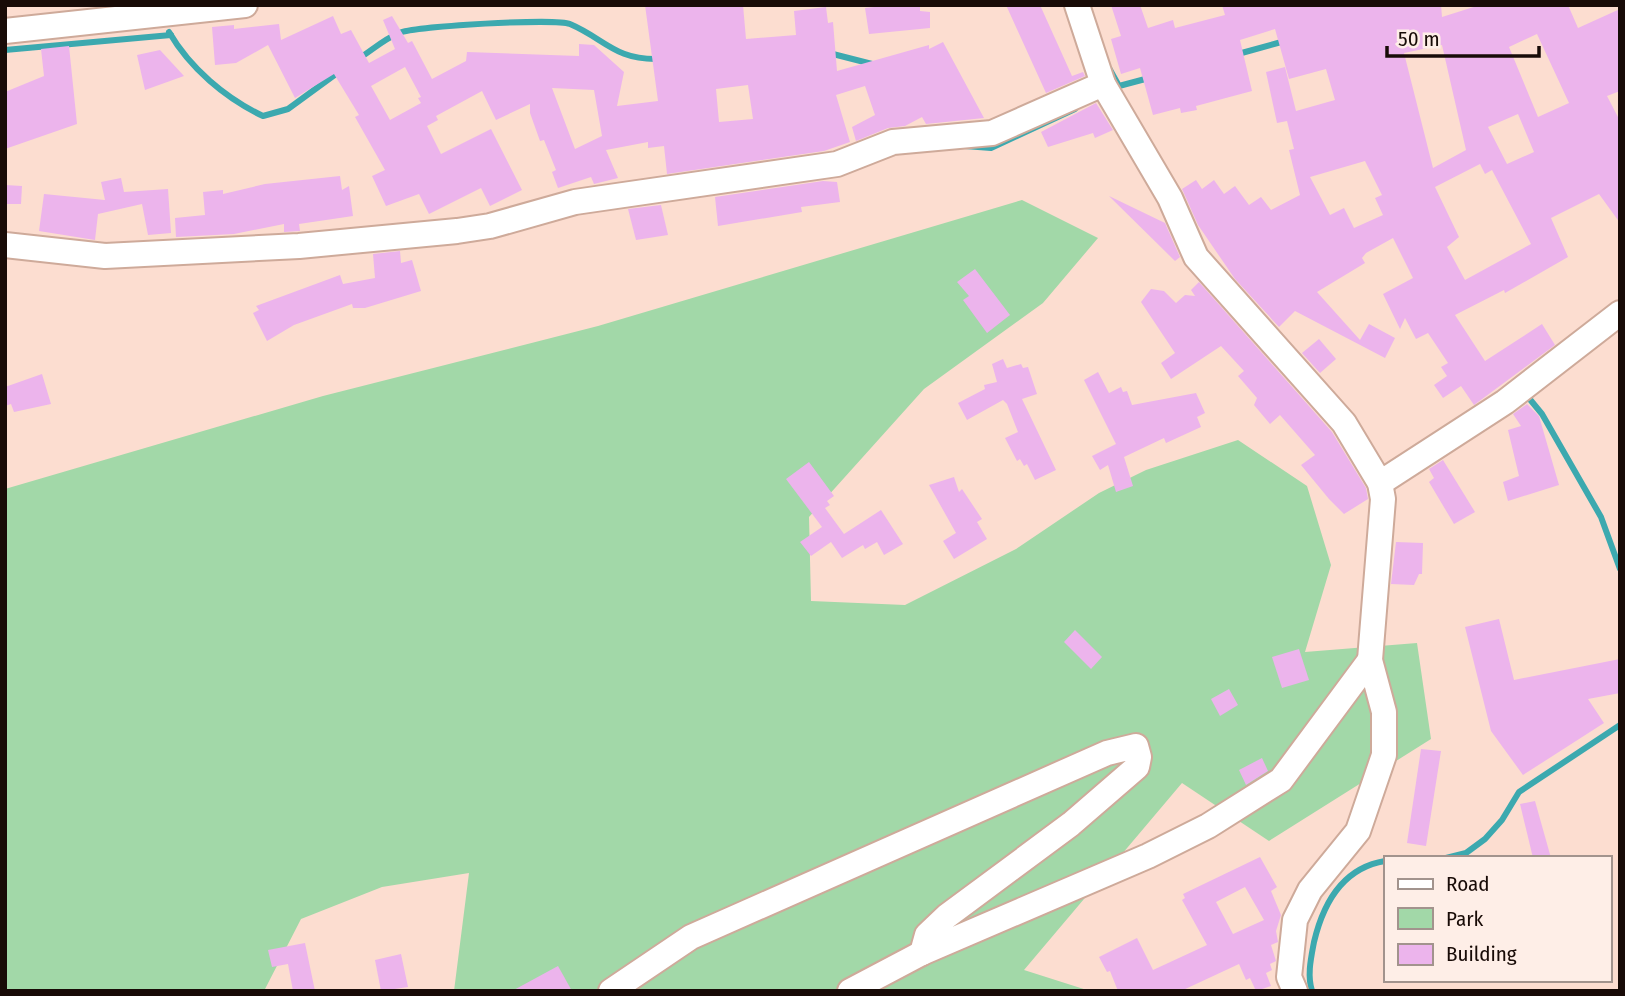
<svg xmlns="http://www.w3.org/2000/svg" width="1625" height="996" font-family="'Fira Sans Condensed',sans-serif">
<rect width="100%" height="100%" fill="#fcddd0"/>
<path fill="#a2d8a8" d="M1022,200L1098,238L1043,303L924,389L809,517L811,601L905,605L1016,549L1099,493L1146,470L1238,440L1307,486L1331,565L1305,652L1417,643L1431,739L1269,841L1182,783L1024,970L1090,991H454L469,873L382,887L301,919L264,991H5V489L323,396L598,326Z"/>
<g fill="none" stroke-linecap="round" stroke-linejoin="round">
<g stroke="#3ca9af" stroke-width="6">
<path d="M169,32C190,68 225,98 263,116L288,109L340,71"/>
<path d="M5,50L171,35"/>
<path d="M829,53L876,65"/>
<path d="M1238,54L1285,41"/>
<path d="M358,59C371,51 384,39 399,33C414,26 557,18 570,24C605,39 615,60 658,59"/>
<path d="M1109,68L1119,86L1149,78"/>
<path d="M965,146L991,148L1075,109"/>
<path d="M1532,394L1528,397L1542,414L1601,517L1620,569"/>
<path d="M1446,858L1466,853L1485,839L1502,820L1519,792L1620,725"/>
<path d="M1312,991C1307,975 1311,958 1314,942C1323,904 1342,868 1385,861"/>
</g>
</g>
<g fill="#ecb4ec" fill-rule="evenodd">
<path d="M645,5H743L746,39L796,35L794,11L826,7L828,23L833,22L837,71L929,45V49L943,42L984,118L926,124L922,117L905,126L888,128L856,141L852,127L875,115L865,86L836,95L850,142L824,151L667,174L664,146L648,148V142L606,150L618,178L594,184L591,177L558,188L552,172L556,170L544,140L540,141L530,113V104L496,120L482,91L436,116L438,120L427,126L441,154L491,129L522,190L490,206L481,188L429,214L419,194L386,206L372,176L385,170L355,117L359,115L334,74L295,98L268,45L236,63L215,65L212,27L234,25V29L279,24L281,40L333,16L341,34L351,30L369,63L395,49L383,20L392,16L408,43L412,41L432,79L466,61L467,52L579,56V44L594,45L624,72L617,106L658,101ZM405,67L421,97L418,98L421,103L390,120L371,86ZM748,85L753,119L719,122L716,89ZM552,88L594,90L602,136L575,149Z"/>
<path d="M892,5H920V11L930,12V28L869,34L865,8Z"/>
<path d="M1006,5H1040L1072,76L1083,72L1085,76L1046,93Z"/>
<path d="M1111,5H1140L1148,28L1173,20L1175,28L1225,15L1222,5H1441L1442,17L1480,5H1568L1578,28L1620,9V91L1607,96L1620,121V223L1599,194L1551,218L1568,257L1505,293L1504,290L1455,315L1485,361L1542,324L1555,345L1474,405L1461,386L1443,398L1434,385L1447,376L1441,367L1448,363L1428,333L1416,339L1405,318L1400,329L1383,294L1413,278L1393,238L1366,253L1362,258L1365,263L1317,292L1360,340L1369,324L1395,338L1385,358L1295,311L1279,327L1235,279L1198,225L1182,189L1196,180L1202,189L1214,180L1224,194L1235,186L1249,205L1261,197L1271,210L1300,195L1289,150L1294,149L1287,121L1277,123L1266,72L1285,67L1296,111L1335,100L1326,69L1289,79L1275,29L1240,40L1252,91L1196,106L1197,110L1181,113L1180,108L1153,115L1140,68L1121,74L1111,39L1121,36ZM1537,34L1569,103L1538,117L1509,47ZM1442,45L1466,150L1433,168L1404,53ZM1518,114L1534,152L1507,164L1488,127ZM1365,161L1382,195L1375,198L1383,215L1354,228L1344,208L1330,215L1310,177ZM1480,164L1485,174L1492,170L1531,244L1465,280L1447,247L1459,237L1435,187Z"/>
<path d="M69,46L77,124L5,149V92L44,76L41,49Z"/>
<path d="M160,50L184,76L145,90L137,55Z"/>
<path d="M1096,103L1113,130L1095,138L1093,133L1048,147L1041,132Z"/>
<path d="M340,176L342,190L349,186L353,216L299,224L300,231L284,232V224L234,234L176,237L175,218L205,215L203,192L223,190V194L265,184Z"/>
<path d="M121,178L124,192L168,189L171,233L148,235L142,204L98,214L95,240L39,231L44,194L105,200L101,182Z"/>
<path d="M823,181L837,182L840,202L801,207L802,212L718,226L715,197Z"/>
<path d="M5,185L22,186L21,204H5Z"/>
<path d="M1109,196L1165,223L1180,257L1175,261Z"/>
<path d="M661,205L668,235L636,240L628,209Z"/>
<path d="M400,251L401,263L412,260L421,291L365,308H353L352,304L294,325L267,341L253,313L259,310L256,306L340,275L343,284L375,278L373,254Z"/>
<path d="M975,269L1010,315L987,333L963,300L969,296L957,282Z"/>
<path d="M1199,282L1332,432L1366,488L1368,499L1344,514L1329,499L1301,465L1315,455L1280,415L1270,424L1254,405L1257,398L1238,376L1244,371L1221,346L1171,379L1161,363L1175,353L1141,302L1151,289L1164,291L1176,303L1185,295L1195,296L1191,290Z"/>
<path d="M1319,339L1336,359L1320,373L1302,353Z"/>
<path d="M1003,359L1007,368L1021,364L1023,368L1028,367L1037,394L1022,399L1056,470L1035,480L1027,464L1024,466L1020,459L1017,461L1005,438L1018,432L1007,404L1003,400L967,420L958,403L985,389L984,385L997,382L992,364Z"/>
<path d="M1098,372L1109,393L1121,387L1123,392L1127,391L1132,405L1196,393L1205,413L1197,417L1201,427L1166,443L1164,438L1124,457L1133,486L1116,492L1108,465L1100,470L1092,456L1116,444L1084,380Z"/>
<path d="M42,374L51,404L14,412L11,404L5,406V387Z"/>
<path d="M1527,404L1539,416L1559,485L1508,501L1503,482L1519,476L1508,430L1521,426L1513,414Z"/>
<path d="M1443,460L1475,512L1454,524L1429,482L1434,478L1429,469Z"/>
<path d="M809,462L834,496L827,501L830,505L825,508L844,534L881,510L903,544L884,555L877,542L865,549L863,545L842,558L831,542L811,556L800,542L822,527L786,479Z"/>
<path d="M954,477L959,492L962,489L982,519L977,522L987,539L954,559L943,541L956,533L929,485Z"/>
<path d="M1396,542L1423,543L1422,574H1419L1414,585L1391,584Z"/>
<path d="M1499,619L1514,680L1620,659V693L1588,699L1604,723L1523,775L1491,731L1465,627Z"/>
<path d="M1075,630L1102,657L1091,669L1064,642Z"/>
<path d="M1299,649L1309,680L1282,688L1272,657Z"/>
<path d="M1229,689L1238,705L1220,716L1211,699Z"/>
<path d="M1421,749L1441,751L1426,846L1407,843Z"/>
<path d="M1262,758L1268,771L1246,785L1239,770Z"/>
<path d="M1535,801L1551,858H1533L1520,804Z"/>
<path d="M1260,857L1277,887L1271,891L1281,915L1276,931L1278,942L1271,945L1276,961L1270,964L1272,970L1266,973L1271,986L1256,991L1250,978L1246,980L1239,964L1181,991H1118L1110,971L1107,972L1099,957L1137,938L1153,970L1207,945L1182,900L1185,898L1183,894ZM1245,887L1264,920L1233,934L1216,902Z"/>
<path d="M305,943L315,991H293L288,964L272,967L268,950Z"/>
<path d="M401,954L408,987L381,991L375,960Z"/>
<path d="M558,966L572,991H512Z"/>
</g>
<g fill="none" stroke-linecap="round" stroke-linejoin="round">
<g stroke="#ceaa9a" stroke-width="28">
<g id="minor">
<path d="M1077,5L1103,84L1170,198L1196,257L1344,423L1380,483L1383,499L1370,660L1384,712V755L1358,831L1310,890L1295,920L1289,977L1295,991"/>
<path d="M5,31L245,5"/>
<path d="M5,245L105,256L299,246L457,231L490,226L575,202L837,164L893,142L992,133L1103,84"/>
<path d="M1380,483L1505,402L1620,313"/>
<path d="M611,991L691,937L1107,753L1136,746L1139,757L1137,767L1071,824L947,916L927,935L922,953"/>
<path d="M850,991L922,953L1148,856L1208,826L1281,780L1370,660"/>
</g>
</g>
<use href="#minor" stroke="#fff" stroke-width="24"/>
</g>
<rect width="1625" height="996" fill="none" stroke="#180b07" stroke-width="14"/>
<rect x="1384" y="856" width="228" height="126" fill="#feeee7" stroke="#a2938d" stroke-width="2"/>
<rect x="1398" y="879" width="35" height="10" fill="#ffffff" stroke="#a2938d" stroke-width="2"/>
<text x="1446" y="891" font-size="21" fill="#180b07">Road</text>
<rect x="1398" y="908" width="35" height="21" fill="#a2d8a8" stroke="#a2938d" stroke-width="2"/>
<text x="1446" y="926" font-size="21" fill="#180b07">Park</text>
<rect x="1398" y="944" width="35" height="21" fill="#ecb4ec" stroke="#a2938d" stroke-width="2"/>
<text x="1446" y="961" font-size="21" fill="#180b07">Building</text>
<path d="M1387 46v10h152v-10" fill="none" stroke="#180b07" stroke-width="3.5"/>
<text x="1398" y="46" font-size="21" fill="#180b07" stroke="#feeee7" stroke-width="5" paint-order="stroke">50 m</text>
</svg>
